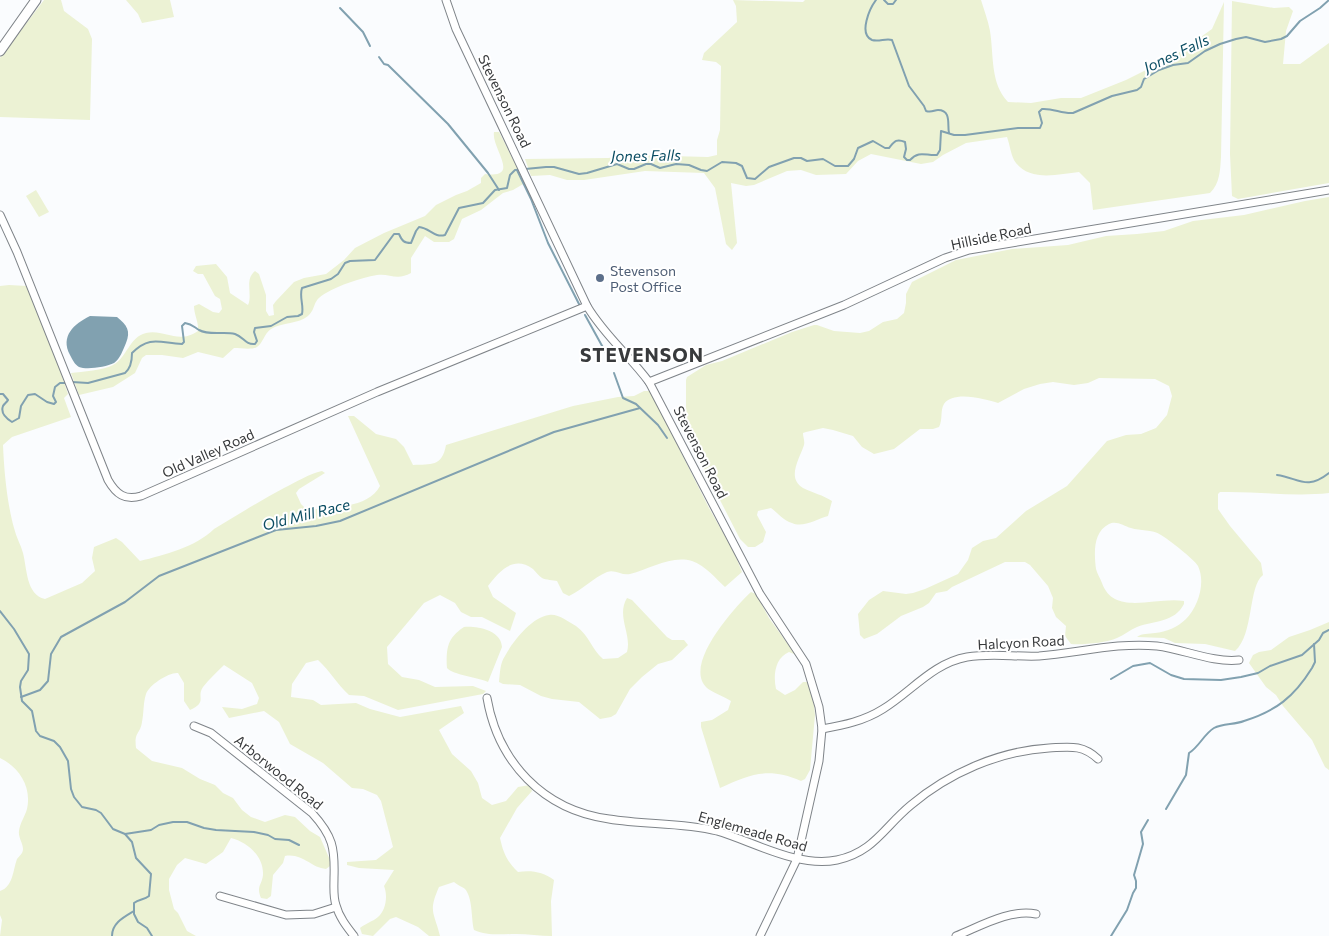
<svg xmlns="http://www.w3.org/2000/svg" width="1329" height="936" font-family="Commissioner,sans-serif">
<rect width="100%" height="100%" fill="#fafcfe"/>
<g fill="#ecf2d4">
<path d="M44,0H61L64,11L88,29L92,39L90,120L0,117V58Z"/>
<path d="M126,0H170L174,17L142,23L138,14Z"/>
<path d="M733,0L803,2L805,0H981C984,10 988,20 990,31C994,56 990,83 1008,102L1031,103L1061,98H1081L1126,80L1174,56L1212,29L1224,2L1221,157C1220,171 1220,183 1210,193L1093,210L1090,183L1079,172C1059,174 1031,182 1016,163C1011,157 1010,145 1007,137L966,143L943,155L933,162L921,164L871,154L858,161L846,174L816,175L801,170L787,171L754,185L746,186L731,183L737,243L732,250L726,244L715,188L704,173L645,171L584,180H567L550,175L531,176L525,159L608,158L632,155L708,157L717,155V140L720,130L721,66L716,62L702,60L704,53L737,22L736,6Z"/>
<path d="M1232,1L1274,8L1289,7L1293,11L1286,31L1283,64H1300L1329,43V183L1238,199L1232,196L1230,154Z"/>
<path d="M494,132H499L525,183L513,190L503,193L481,210L462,219L454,239L449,242H434L425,236L411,258V273C397,281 389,273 377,275C360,278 340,285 326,293C311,301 317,308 308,316C299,324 282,322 271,329C264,334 263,343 257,347C252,350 241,348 234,348L223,358L198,352L183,358L162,355H146L142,358L135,373L113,387L79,395L71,373C82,372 104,370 113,365C127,358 129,337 146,333C165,329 178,345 198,331C199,322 194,315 194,306L199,304L213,312L219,313L222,309L220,299L215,296L203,274H198L193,271L196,266L216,264L227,277L230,293L248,305C253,294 244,280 255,271L259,274L266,295V311L269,316L274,315L273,305L276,301L294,282L304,278L326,274L344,260L355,248L384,233L425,216L436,205L456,195L467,191L481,183V178L485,174C522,179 491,148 494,132Z"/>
<path d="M36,190L49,212L39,217L26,196Z"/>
<path d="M1329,197V493C1293,497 1256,491 1220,492L1218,494V509L1230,526L1261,563L1263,575C1248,586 1254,635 1235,651L1205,644L1175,643L1164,638L1137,637C1142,633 1149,634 1155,633C1166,632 1178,627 1186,619C1198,607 1206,583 1198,566C1195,560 1168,539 1161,535C1152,529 1140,531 1131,528C1124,526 1116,520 1109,524C1093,532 1094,553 1096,569C1097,573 1100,578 1102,583C1114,617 1156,596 1184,601V604C1174,623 1155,620 1137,627C1130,630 1124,635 1117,638C1106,643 1082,645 1071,644L1065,636L1066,626L1056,617L1052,608L1053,598L1048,586L1030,565L1025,562H1005L952,587L947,591L936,593L929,603L923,607L901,616L877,634L864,639L860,635L858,614L869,600L883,591L906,594L913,593L925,589L958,574L968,560L972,548L983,541L996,538L1026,511L1067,486L1107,441L1126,435L1141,434L1156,428L1167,415L1172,396L1169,386L1155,379L1099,378L1088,383L1074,385L1053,382L1040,384L1024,389L998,403C986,399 953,390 944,404C940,410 943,420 939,427L933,429H920L894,449L874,454L862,447L853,436L833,430L823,428L806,432L803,433C803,437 805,441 804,445C800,458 786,478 803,488C813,493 823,495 832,501L828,516C817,519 803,528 792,523C784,521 778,513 771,508L758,511L757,515L766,532L763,542L755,547H748L740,539L686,434V380L687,377L706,365L722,361L792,332L814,325H817L834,331L860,333L869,331L883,322L897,319L904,313L906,303V294L912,282L956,260L1012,249L1068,245L1106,236L1137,234L1164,231L1193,221L1244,215L1305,201Z"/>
<path d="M9,285L27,286L57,362L68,394L64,398L71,417L12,437L3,445C4,470 7,503 14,528C16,537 21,545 23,553C27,568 26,595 45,599L82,583L95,571L92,558L94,547L116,538L122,542L140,561C164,555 196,547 214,529C237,515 260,501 284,488C296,482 309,474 322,471L325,473L299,489L296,493L301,504L307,510C330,507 368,509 380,486L348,416H354L376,434L396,439L404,447L413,465C431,464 442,467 446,445L573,406L618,397L634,396L644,391H650L709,508L734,552L742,572L725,587C716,579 705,565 692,561C671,555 650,569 630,574C622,576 615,569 607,572C593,578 583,589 569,596L563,593L557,581C553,580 546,580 542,578C539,576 536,572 533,569C514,555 499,571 488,586L493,597L516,613L510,631L482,617H471L461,612L455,603L440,595L424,603L387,647L388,664L402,677L419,680L435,687L473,686L486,691L483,694L398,710L364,696L349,695C337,684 330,671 318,660L306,663L292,684L291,697L313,700L321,705L356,703L370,709L400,717L461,706L464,713L439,730L452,754L471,771L478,783L482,798L492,805L506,801L518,787L530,785L532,791L517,808L500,838C503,852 507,862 518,872C532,870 543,872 554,880L551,901L552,936C540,936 528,934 516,934C500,934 488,936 474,930C471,919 473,898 465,889C463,887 457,885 454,882L439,887C428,912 434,912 440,936H429L418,927L396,917L390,919L373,936L362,934L360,928C366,923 372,922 378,917C386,910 388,896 384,886L394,870L359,868L347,865V862L376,860L393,847L381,801L377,795L363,789L352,788L323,763L290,744L279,722L264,711L229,718L222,707L242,709L257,704L259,698L252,683L224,665C217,672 209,679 203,687C196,697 208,702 190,710L184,701V683L178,673C169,672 149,685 146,694C143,703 144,713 142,722C140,735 134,731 136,748L152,761L182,768L200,779L215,785L223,793L233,798L242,810L251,817L265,822L285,815L295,817L310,831L320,837L330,860V866L326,869C311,868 303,853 285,856L283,863L273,875L271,896L267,899L261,898C256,886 262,885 263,875C264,856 247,842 231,838L223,852L206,864L185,858L177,865L169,879V890L174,909L178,913L187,931L196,936H0L2,920L0,915V891C13,887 13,870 17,859C19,856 23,854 23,849C23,843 18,837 19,831C20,823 25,816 27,809C32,787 19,767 0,758V286Z"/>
<path d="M751,592L756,594L769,618L800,661L794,654L789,652C775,658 773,675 776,689L785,695L795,690L803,682H808L814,705L815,715L810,770L805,779L801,781C768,767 751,774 720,788L701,727V722L712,720L728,710L731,701C725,697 710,691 707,688C682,665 735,607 751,592Z"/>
<path d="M627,598L632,600L667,637L672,640H684L688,645L672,660L658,664L642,677L630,689L616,714L611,717L600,719L579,702L552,699L541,696L520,685L503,684L499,682C500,673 500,663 505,656C513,641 532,617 549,615C557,613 569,622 576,626C589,635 592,650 603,659L618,658L627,652C632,634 616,616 627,598Z"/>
<path d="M1329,622V770L1325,767L1312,740L1283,706L1276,695L1266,687L1249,663L1253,655L1259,652L1271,650L1289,637L1310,630Z"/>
<path d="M464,627C477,626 501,630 502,647L488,682C477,677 453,675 447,668C446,649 447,638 464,627Z"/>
</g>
<path fill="#81a1b0" d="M90,316L117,317C127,325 131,331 126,343C123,350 120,359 114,363C106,367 87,370 79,367C75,365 72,359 70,355C60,336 74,324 90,316Z"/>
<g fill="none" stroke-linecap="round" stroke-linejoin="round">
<g stroke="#81a1b0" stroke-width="2">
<path d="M876,0C870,8 858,34 872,40C879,42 886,38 892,40L909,86L924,106L926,111C932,113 934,110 938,110C952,110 947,126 949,133"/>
<path d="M884,0L888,4H893L896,0"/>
<path d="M340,8L363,32L370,46"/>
<path d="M379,57L384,64L388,65L448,124L488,173L499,190"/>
<path d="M517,170L531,199L548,243L579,304"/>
<path d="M585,315L606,353"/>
<path d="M614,373L623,398L636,404L658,425L667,438"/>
<path d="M72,382L88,383L125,373C131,368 132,361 132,353C150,335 160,343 182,344L184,342L182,326L185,323C192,324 194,327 199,330C210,336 224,331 235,334C244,337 245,345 255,344L257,341L254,332L255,328L271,326L287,317L298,316L302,314C304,305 299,297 302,288L331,279L338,274L345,263L350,261L375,260L394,234H399C402,241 404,243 411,243L416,231L419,227C430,228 434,238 445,235L459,208L483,203L495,190L507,188L510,175L515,170L546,167H554L579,174L587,173L617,164L629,169H634L646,164H651L660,168L676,164L689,165L701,170L707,171L722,162L736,163L742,166L747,178L755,179L769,167L794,158H801L807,161L823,159L835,166H848L854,159L858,148L873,141L885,148H889C894,142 896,138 905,142L906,149L904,157L907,160H910C919,150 926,156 937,155L940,150L941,131L954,135H965L1018,128H1040L1042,123L1039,112L1042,109C1053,108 1062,114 1073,113L1112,96L1137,90L1141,87L1144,79L1159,70L1173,65L1188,63L1205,51L1220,44L1236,39L1246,37L1265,42L1281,39L1287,36L1300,21L1320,8L1329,0"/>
<path d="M0,394H3L8,400C7,402 4,404 3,406C0,414 7,419 12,422L19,418L21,406L28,395L35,394L47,402L54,404L56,402L53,396L55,387L60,383H68"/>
<path d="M1277,475C1299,478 1306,491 1329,473"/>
<path d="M0,611L14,629L29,654L28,670L21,681L20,687L22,701L32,711L36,731L40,736L54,741L60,747L68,761L71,789L74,797L82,807L96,810L101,813L113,829L125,834L132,842L136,858L151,874L149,896C144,900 139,899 134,903V914L138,922L147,928L152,936"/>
<path d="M1111,679L1133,666L1150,663L1171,675L1184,679L1221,680L1241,677L1258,673L1270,666L1302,655L1319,640L1323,633L1329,630"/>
<path d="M21,697L40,690L48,681L51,654L61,637L125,602L159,576L276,530L316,526L340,521L554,432L640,408"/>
<path d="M1166,809L1186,775L1189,753C1199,747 1204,734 1214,728C1223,723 1234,725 1244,721C1276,711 1294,697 1312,668L1315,662L1314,644"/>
<path d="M125,834L151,830L159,825L173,822H187L204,828L216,830L254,832L268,835L275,839L289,840L299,845"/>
<path d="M112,936C112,923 124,917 134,911"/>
<path d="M1111,936L1127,910L1133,893L1136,888V881L1134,875L1143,844L1141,832L1148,820"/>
</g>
<g stroke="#7f8489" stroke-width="9">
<g id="minor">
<path d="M446,0L456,29L587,306C604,335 630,356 649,382L760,594L806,664L819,707L822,729L819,761L797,859L760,936"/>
<path d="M0,215L17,252L108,480C116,494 125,501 141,496L377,392L587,306"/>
<path d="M649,382L844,305L945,258L969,250L1329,190"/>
<path d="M487,698C498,762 543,810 609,819C645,825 682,822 717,831C754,842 798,868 837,860C874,852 884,827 911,805C949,773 999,751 1049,748C1069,747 1082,744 1098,759"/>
<path d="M194,726L211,733L312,813C333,836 335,848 334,878C334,887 333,897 336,905C339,917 347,927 354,936"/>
<path d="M822,729C844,725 864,721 883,709C911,692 933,663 967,657C991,653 1015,657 1039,656C1078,653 1117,642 1157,646C1183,649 1213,663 1239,660"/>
<path d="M220,896L286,915L314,914L336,907"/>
<path d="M956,936C981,926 1009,909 1036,914"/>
</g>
</g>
<g stroke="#7f8489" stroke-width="11">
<path id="major" d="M0,51L36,0"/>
</g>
<use href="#minor" stroke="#fff" stroke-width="7"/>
<use href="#major" stroke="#fff" stroke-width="9"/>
</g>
<circle fill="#5c6f8a" stroke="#fff" stroke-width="2" cx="600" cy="278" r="5"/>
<g text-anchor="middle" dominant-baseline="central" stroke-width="4" stroke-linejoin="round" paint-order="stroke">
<g font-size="14" fill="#383a3c" stroke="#fff">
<text transform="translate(505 101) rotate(64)">Stevenson Road</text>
<text transform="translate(991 236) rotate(-12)">Hillside Road</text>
<text transform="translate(701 452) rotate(63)">Stevenson Road</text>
<text transform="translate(208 453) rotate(-24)">Old Valley Road</text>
<text transform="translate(1021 642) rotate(-3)">Halcyon Road</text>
<text transform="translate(279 772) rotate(39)">Arborwood Road</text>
<text transform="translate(753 831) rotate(16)">Englemeade Road</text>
</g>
<g font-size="14" fill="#4e5e75" stroke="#fff" text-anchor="start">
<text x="610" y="270">Stevenson<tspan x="610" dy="16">Post Office</tspan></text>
</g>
<g font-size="15" font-style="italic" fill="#0b4d63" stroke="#fff">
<text transform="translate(1176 53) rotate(-25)">Jones Falls</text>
<text transform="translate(646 155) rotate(-1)">Jones Falls</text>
<text transform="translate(306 514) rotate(-14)">Old Mill Race</text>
</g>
<g font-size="19" font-weight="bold" letter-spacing="1" fill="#383a3c" stroke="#fff">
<text x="642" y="354">STEVENSON</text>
</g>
</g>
</svg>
